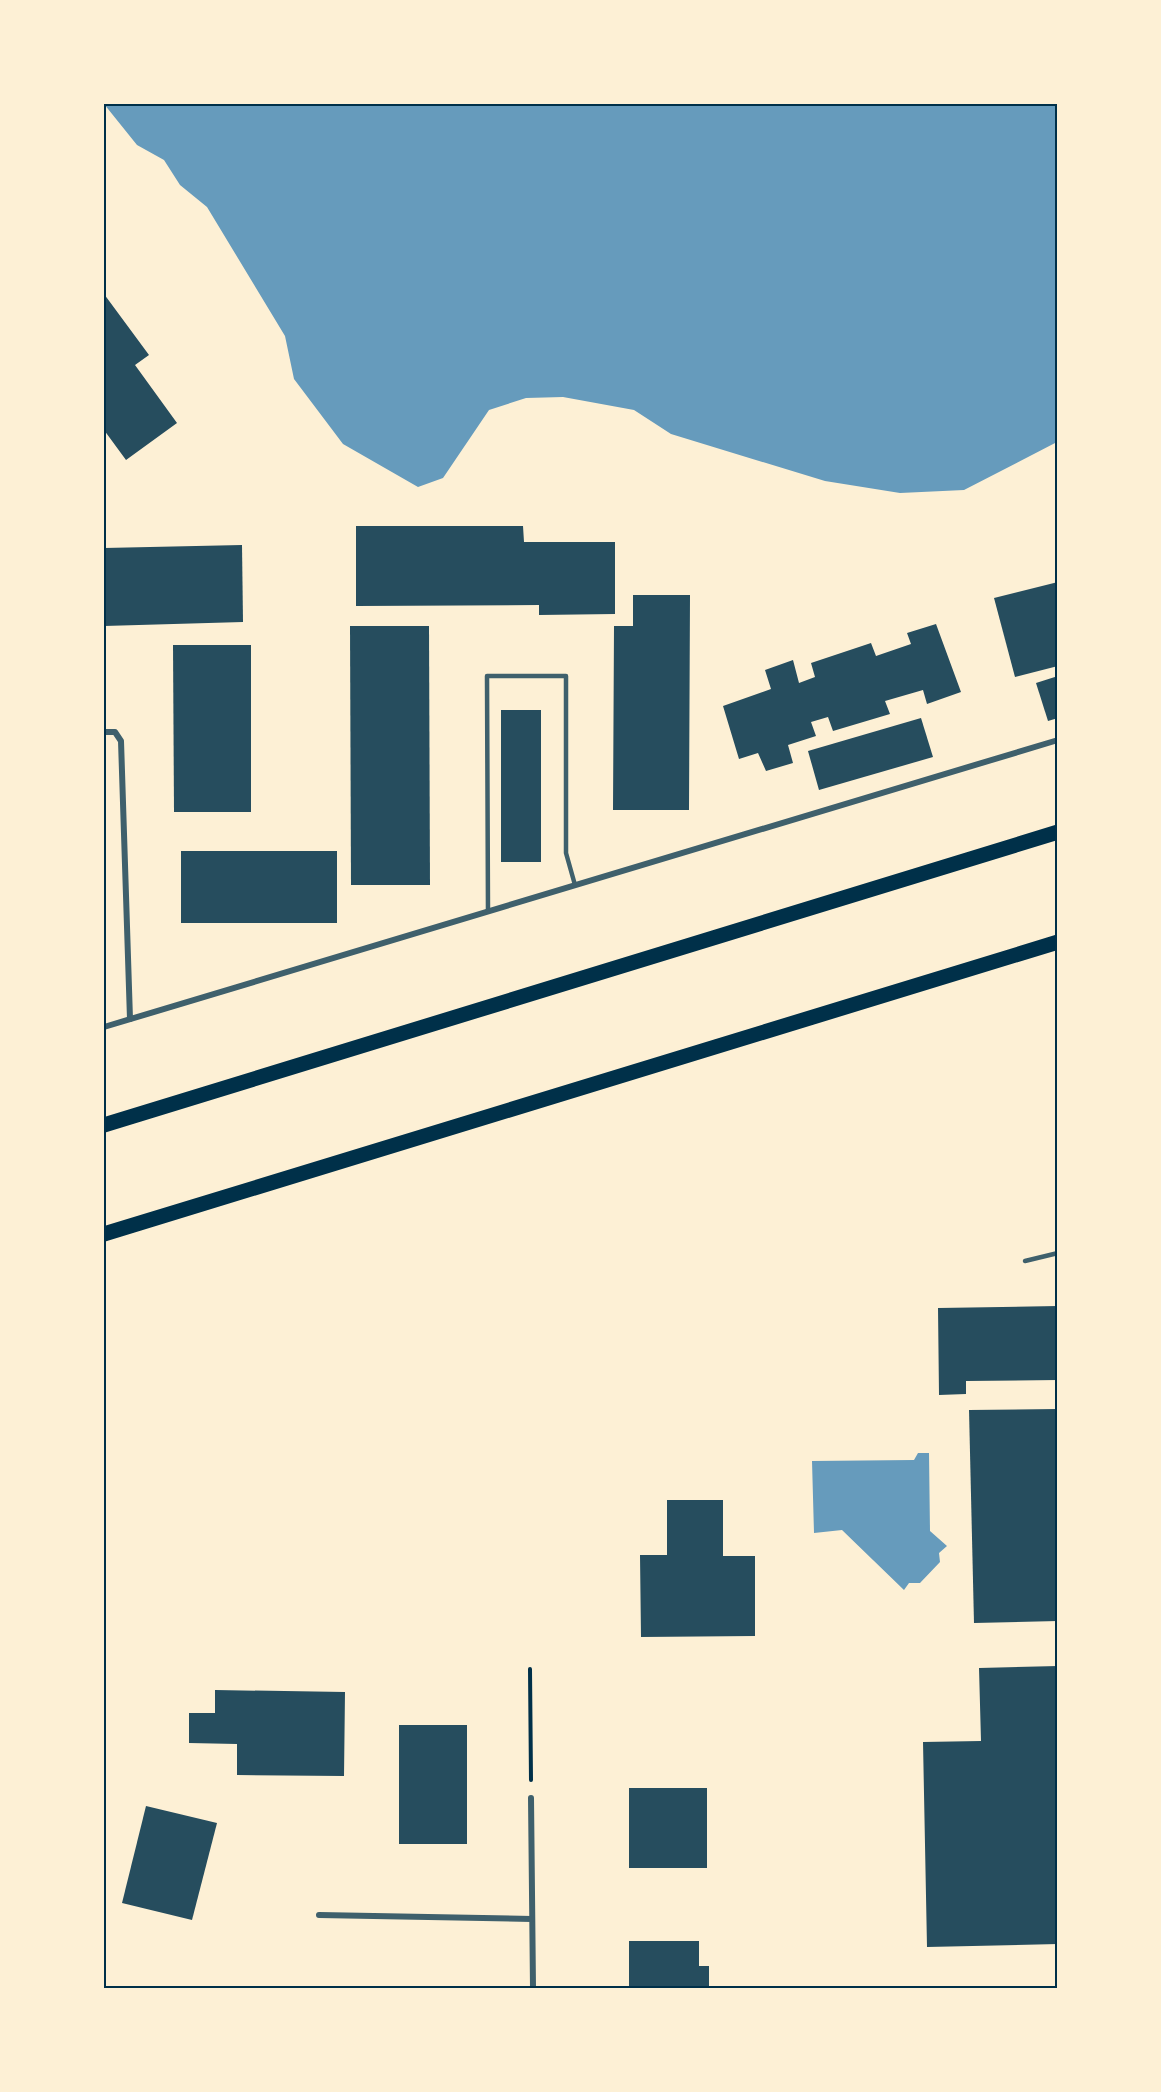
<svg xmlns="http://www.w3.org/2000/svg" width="1161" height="2092" font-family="'Playfair Display',serif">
<rect width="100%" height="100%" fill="#fdf0d5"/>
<g fill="#669bbc">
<path d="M104,104H1057V442L964,490L900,493L825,481L671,434L634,410L563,397L526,398L489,410L443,478L418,487L343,444L294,379L285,336L207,207L180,185L164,160L137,145Z"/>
<path d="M918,1453H929L930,1531L947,1546L939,1553L940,1562L920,1583H909L904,1590L842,1530L814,1533L812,1461L914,1460Z"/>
</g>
<g fill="#264d5e">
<path d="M104,294L149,355L135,365L177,423L126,460L104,430Z"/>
<path d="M356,526H523L524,542H615V614L539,615V605L356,606Z"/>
<path d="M242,545L243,622L104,626V548Z"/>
<path d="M1058,582V666L1015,677L994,598Z"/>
<path d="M633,595H690L689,810H613L614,626H633Z"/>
<path d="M936,624L961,692L927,704L923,690L885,701L890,714L833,731L828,717L811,722L816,736L788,745L793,763L766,771L758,753L739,759L723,706L771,689L765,670L793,660L799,683L815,677L811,663L871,643L876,656L911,644L907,633Z"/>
<path d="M350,626H429L430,885H351Z"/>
<path d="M173,645H251V812H174Z"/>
<path d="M1058,676V718L1048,721L1036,683Z"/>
<rect x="501" y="710" width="40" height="152"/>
<path d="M921,718L933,757L819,790L808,751Z"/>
<rect x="181" y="851" width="156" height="72"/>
<path d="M1058,1306V1380L966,1381V1394L939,1395L938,1308Z"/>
<path d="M1058,1409V1621L974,1623L969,1410Z"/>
<path d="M667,1500H723V1556H755V1636L641,1637L640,1555H667Z"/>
<path d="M1058,1666V1944L927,1947L923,1742L981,1741L979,1668Z"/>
<path d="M215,1690L345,1692L344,1776L237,1775V1744L189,1743V1713H215Z"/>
<rect x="399" y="1725" width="68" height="119"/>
<rect x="629" y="1788" width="78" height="80"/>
<path d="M146,1806L217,1823L192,1920L122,1903Z"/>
<path d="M629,1941H699V1966H709V1988H629Z"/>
</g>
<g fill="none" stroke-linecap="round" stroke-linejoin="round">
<path stroke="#003049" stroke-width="4" d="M530,1669L531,1780"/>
<g stroke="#3f606c" stroke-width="4.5">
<path d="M488,911L487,676H566V853L575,885"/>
<path d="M1025,1261L1058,1253"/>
</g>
<g stroke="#3f606c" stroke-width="6">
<path d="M104,732H115L121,741L130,1019"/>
<path d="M104,1027L1058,740"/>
<path d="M531,1798L533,1988"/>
<path d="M319,1915L532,1919"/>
</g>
<g stroke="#003049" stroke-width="15">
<path d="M104,1125L1058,832"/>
<path d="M104,1234L1058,942"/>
</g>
</g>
<rect width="1161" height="2092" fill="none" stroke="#fdf0d5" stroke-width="210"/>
<rect x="105" y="105" width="951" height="1882" fill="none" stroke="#003049" stroke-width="2"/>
</svg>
